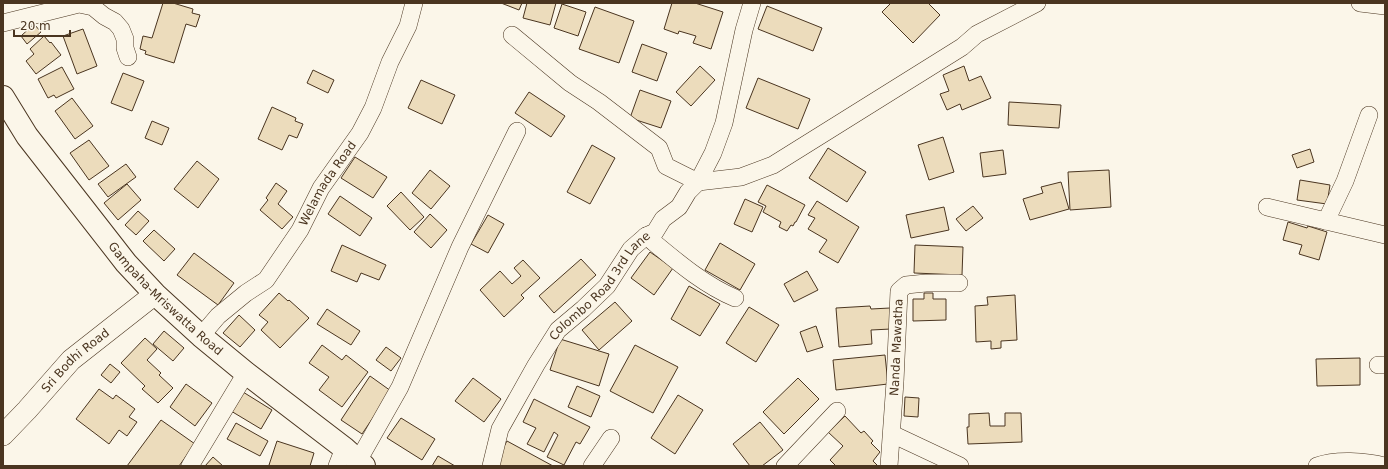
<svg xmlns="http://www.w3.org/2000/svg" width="1388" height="469" font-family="'DejaVu Sans',sans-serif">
<rect width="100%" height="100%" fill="#fbf6e9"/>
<g fill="#ecdcbc" stroke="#4a3520">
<path d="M163,3H173L193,9L192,13L200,15L196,27L186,24L174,63L145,54L146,51L140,49L143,36L152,38Z"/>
<path d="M501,3H522L519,10Z"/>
<path d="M527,3H556L550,25L523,18Z"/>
<path d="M672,3H695L723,12L711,49L693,43L696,36L679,31L678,34L664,29Z"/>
<path d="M891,3H928L940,15L913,43L882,12Z"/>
<path d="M562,4L586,12L578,36L554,28Z"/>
<path d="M767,6L822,28L813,51L758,29Z"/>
<path d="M595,7L634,21L619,63L579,49Z"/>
<path d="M34,24L41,32L27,44L21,36Z"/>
<path d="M83,29L97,66L77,74L63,36Z"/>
<path d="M44,36L50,43L51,42L61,55L36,74L26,61L34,54L30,49Z"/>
<path d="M642,44L667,53L657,81L632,72Z"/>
<path d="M700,66L715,80L691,106L676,92Z"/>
<path d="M964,66L969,81L981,76L991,98L962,110L960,104L947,110L940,94L949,91L943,75Z"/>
<path d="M62,67L74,89L56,98L54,95L48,98L38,79Z"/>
<path d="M313,70L334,80L328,93L307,83Z"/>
<path d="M123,73L144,81L132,111L111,103Z"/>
<path d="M758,78L810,99L798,129L746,108Z"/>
<path d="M421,80L455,95L442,124L408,108Z"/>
<path d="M640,90L671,101L661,128L630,118Z"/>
<path d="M529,92L565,116L551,137L515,113Z"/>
<path d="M72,98L93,126L75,139L55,111Z"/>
<path d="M1009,102L1061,105L1059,128L1008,125Z"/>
<path d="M272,107L296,118L295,121L303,124L297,138L289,135L282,150L258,139Z"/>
<path d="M152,121L169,128L162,145L145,138Z"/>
<path d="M943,137L954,172L929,180L918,145Z"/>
<path d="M89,140L109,166L89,180L70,153Z"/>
<path d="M592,145L615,158L590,204L567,192Z"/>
<path d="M828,148L866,172L847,202L809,178Z"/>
<path d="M1310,149L1314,162L1297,168L1292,155Z"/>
<path d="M1003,150L1006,174L983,177L980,153Z"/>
<path d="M355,157L387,177L373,198L341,178Z"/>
<path d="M197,161L219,179L198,208L174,189Z"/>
<path d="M126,164L136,177L108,197L98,184Z"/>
<path d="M430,170L450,186L431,209L412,193Z"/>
<path d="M1109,170L1111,207L1070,210L1068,172Z"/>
<path d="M1300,180L1330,185L1327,204L1297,200Z"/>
<path d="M1061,182L1069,209L1030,220L1023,199L1043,193L1041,187Z"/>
<path d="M276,183L287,191L278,204L293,217L282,229L260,210L268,200L266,198Z"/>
<path d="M127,184L141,200L118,220L104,203Z"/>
<path d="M767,185L805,205L796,222H795L793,226L791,225L787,231L779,227L781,222L763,212L766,206L758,202Z"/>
<path d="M401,192L424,217L410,230L387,206Z"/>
<path d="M340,196L372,218L360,236L328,214Z"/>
<path d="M745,199L763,207L752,232L734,224Z"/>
<path d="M817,201L859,227L838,263L819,252L827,240L808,229L815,218L808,215Z"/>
<path d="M973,206L983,218L966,231L956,219Z"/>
<path d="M944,207L949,230L911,238L906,215Z"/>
<path d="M138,211L149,221L136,235L125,225Z"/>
<path d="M430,214L447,230L431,248L414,232Z"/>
<path d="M488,215L504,224L488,253L471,244Z"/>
<path d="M1288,222L1307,228L1308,226L1327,232L1319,260L1299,254L1302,245L1283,240Z"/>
<path d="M154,230L175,249L164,261L143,241Z"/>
<path d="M720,243L755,264L740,290L705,270Z"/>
<path d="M342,245L386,265L379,280L361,273L357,282L331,271Z"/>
<path d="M915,245L963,247L962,275L914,273Z"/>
<path d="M650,252L673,268L654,295L631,278Z"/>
<path d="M194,253L234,283L218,305L177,275Z"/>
<path d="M581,259L596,275L554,313L539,296Z"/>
<path d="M523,260L540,278L521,295L524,298L504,317L480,290L500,271L512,284L521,276L514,268Z"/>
<path d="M807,271L818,290L794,302L784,284Z"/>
<path d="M689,286L720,304L700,336L671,319Z"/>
<path d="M279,293L288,301L289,300L309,318L280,348L261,330L268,322L259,315Z"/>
<path d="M924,293H933V299H946V320L913,321V299H924Z"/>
<path d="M1015,295L1017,340L1001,341V348L991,349V341L976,342L975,306L988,305L987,297Z"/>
<path d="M615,302L632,321L599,350L582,330Z"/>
<path d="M870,306L871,309L890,308L891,329L871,330L872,344L839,347L836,308Z"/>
<path d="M749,307L779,325L756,362L726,343Z"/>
<path d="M327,309L360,331L351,345L317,324Z"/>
<path d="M239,315L255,330L240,347L223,333Z"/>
<path d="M816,326L823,347L807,352L800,332Z"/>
<path d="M164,331L184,348L173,361L153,344Z"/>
<path d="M145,338L157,349L147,360L161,373L159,375L173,388L158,403L142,389L145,386L121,363Z"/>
<path d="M560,339L609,354L599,386L550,370Z"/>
<path d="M322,345L342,360L346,355L368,372L342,407L319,390L329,377L309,363Z"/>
<path d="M635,345L678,367L653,413L610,391Z"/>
<path d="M386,347L401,358L391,371L376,360Z"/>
<path d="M885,355L888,384L836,390L833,360Z"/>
<path d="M1360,358V385L1317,386L1316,359Z"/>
<path d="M110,364L120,372L111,383L101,375Z"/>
<path d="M370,376L391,391L362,434L341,420Z"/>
<path d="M473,378L501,399L484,422L455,401Z"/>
<path d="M798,378L819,399L784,434L763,412Z"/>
<path d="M186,384L212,403L195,426L170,407Z"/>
<path d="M577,386L600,396L591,417L568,407Z"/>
<path d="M99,389L113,399L116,395L135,409L129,417L137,422L127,436L119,430L109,444L76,419Z"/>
<path d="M243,392L272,410L261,429L231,411Z"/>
<path d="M678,395L703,410L675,454L651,438Z"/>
<path d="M905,397L919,398L918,417L904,416Z"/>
<path d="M534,399L590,427L580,444L576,442L564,465L547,457L558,435L554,432L544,452L527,444L536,428L523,422Z"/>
<path d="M989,413L990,426H1005V413H1021L1022,442L968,444L967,427H969V414Z"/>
<path d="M845,416L861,433L864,431L873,441L871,443L880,452L873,461L878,466H836L830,460L843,446L828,432Z"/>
<path d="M401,418L435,439L422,460L387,438Z"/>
<path d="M161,420L195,444L179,466H127Z"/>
<path d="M760,422L783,450L762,466H750L733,444Z"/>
<path d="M236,423L268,441L260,456L227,439Z"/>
<path d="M277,441L314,453L310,466H272L269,465Z"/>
<path d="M507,441L553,466H493Z"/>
<path d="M438,456L455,466H432Z"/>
<path d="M213,457L223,466H205Z"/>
</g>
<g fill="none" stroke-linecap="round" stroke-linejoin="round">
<g stroke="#4a3520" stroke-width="18">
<g id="minor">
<path d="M1360,3L1385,6"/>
<path d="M3,23L79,4L93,7L104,16L115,22L121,29L125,39V48L128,57"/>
<path d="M512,35L570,83L599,102L659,148L666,166L698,182L741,177L773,165L962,47L977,34L1037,3"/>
<path d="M1267,207L1385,235"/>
<path d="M1326,221L1345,181L1369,115"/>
<path d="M646,236C674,259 702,284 735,298"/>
<path id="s1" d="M201,336L218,316L246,293L266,280L300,230L321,188L360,133L373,108L390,62L408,26L414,3"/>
<path d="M1378,365H1385"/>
<path d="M892,434L960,466"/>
<path d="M358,461L400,387L460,247L517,131"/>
<path d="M190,466L246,373"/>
<path d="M337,466L344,448"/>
<path id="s2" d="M491,466L500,429L536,365L558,330L583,309L607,286L631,249L646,236L655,232L663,219L679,207L688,192L698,182L713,153L724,123L744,30L752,3"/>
<path d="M592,466L611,438"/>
<path d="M785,466L837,411"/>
<path id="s3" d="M889,466L895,382L899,291L906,285L926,283H959"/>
<path d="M1317,466C1335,459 1366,461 1384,466"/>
</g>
</g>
<g stroke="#4a3520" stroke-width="22">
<g id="tertiary">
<path id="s4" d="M3,435L27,410L71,360L155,294"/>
</g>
</g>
<g stroke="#4a3520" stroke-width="24">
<g id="primary">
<path id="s5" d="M3,97L27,136L126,263L155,294L201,336L246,373L344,448L364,466"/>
</g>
</g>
<use href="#minor" stroke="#fbf6e9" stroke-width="17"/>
<use href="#tertiary" stroke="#fbf6e9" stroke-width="21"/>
<use href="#primary" stroke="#fbf6e9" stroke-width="22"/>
</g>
<g text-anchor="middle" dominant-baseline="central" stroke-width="3" stroke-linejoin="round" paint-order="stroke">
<g font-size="12" fill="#4a3520" stroke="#fbf6e9">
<text stroke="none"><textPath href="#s1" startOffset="201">Welamada Road</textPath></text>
<text stroke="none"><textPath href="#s2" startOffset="214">Colombo Road 3rd Lane</textPath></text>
<text stroke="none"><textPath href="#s5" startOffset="260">Gampaha-Mriswatta Road</textPath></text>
<text stroke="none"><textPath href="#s3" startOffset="119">Nanda Mawatha</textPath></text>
<text stroke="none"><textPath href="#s4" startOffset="104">Sri Bodhi Road</textPath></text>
</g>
</g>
<rect width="1388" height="469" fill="none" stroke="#4a3520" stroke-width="8"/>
<path d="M14 30v6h56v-6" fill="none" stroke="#4a3520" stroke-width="2"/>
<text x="20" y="30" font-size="12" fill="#4a3520" stroke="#fbf6e9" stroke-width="3" paint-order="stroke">20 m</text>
</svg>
